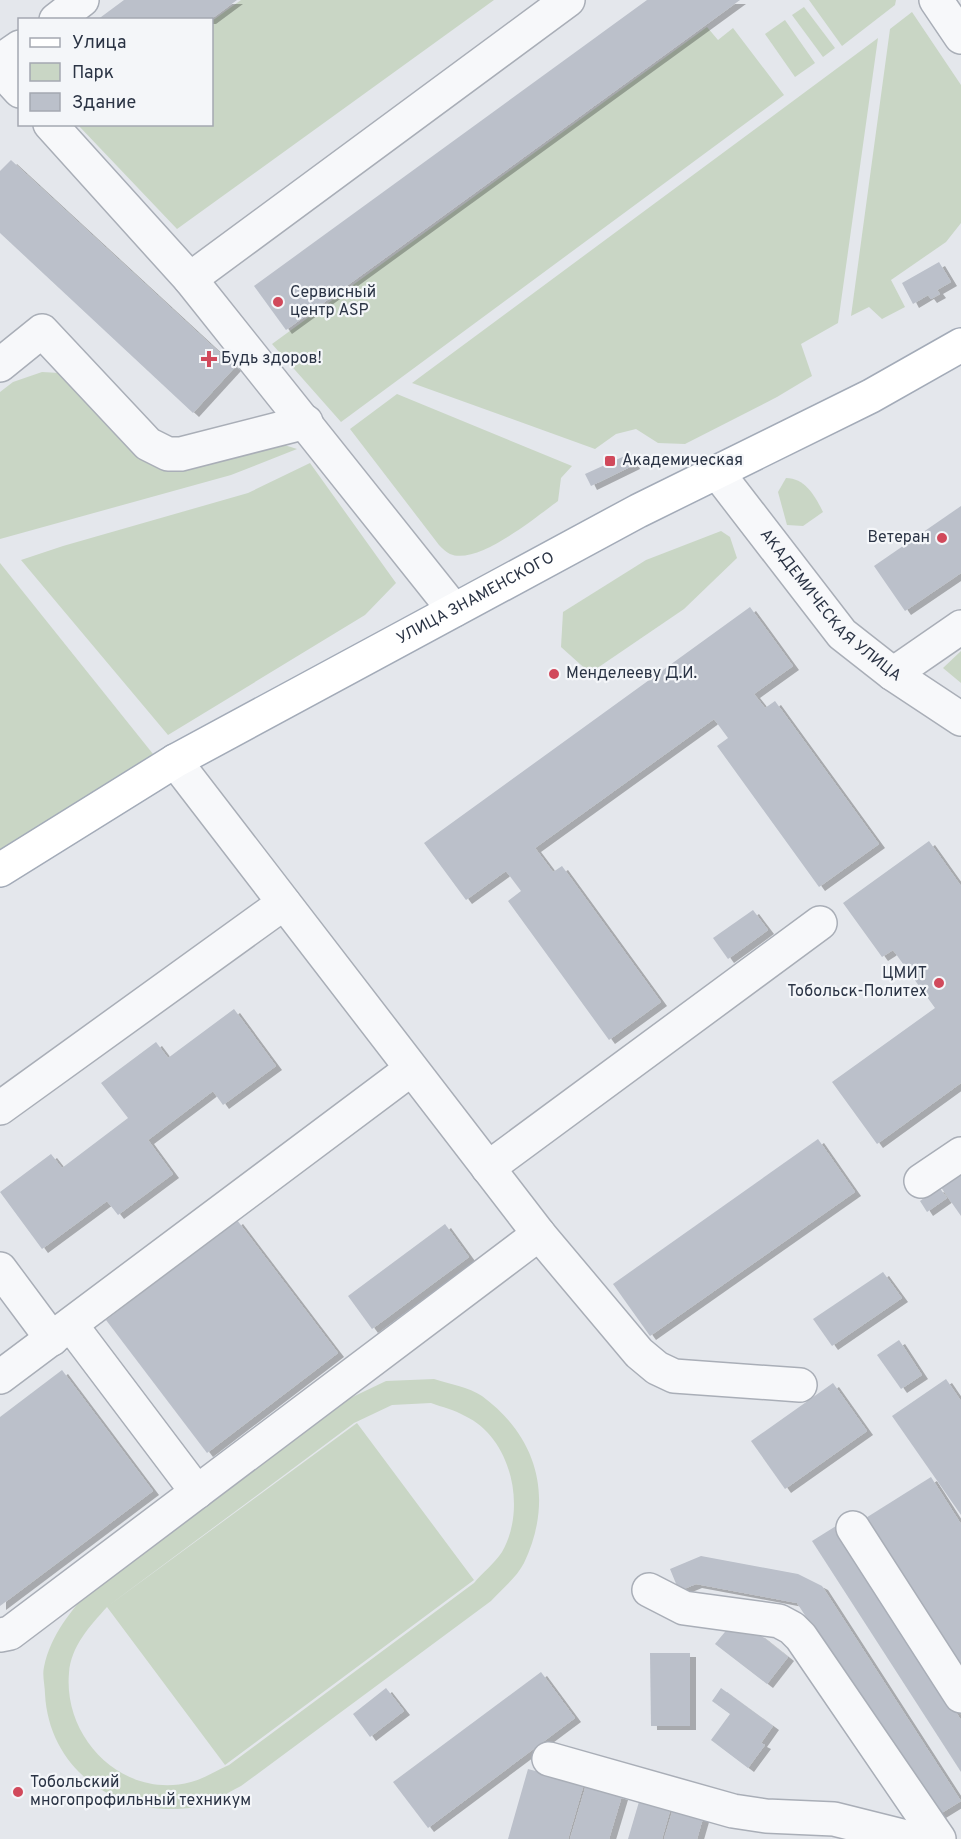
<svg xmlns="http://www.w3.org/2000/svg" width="961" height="1839" font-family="Overpass,sans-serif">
<defs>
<filter id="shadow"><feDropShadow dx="6" dy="4" stdDeviation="0" flood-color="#0004"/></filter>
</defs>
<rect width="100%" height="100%" fill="#e4e7ec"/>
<g fill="#c9d6c5" fill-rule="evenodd">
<path d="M241,0H494L177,229L78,125L212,124V21Z"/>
<path d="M809,0H896L895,5L842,46Z"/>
<path d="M804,7L835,48L823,57L792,15Z"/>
<path d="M912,12L961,85V223L946,242L891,280L905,307L882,319L869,307L851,316L890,29Z"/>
<path d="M785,20L815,63L795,77L765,34Z"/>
<path d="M707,27L718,40L733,28L784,95L341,422L272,344Z"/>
<path d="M878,38L838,323L801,344L812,376L777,397L685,444L658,443L636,429L616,434L595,449L412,383Z"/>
<path d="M42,372L60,373L173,469L199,467L228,454L275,442L297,449L231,475L0,539V392L13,382Z"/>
<path d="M397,394L572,466L561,478L558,501C536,517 477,566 450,554C446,552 442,548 439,545L350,429Z"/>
<path d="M310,463L396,583L365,615L168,735L21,560L63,546L248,493Z"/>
<path d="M786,478C805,478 815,496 823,512L803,526L787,525L778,492Z"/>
<path d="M721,531L730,537L737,558L684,609L590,673L561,647L563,612L646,560Z"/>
<path d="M0,563L153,754L0,851Z"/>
<path d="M961,651V683L943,668Z"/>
<path d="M434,1379C449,1384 469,1387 482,1396C539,1438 554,1500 524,1563C517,1577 501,1590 491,1601L241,1786C227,1793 211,1804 196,1807C121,1820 49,1772 45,1694C45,1686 42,1675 44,1667C51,1634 71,1611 93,1586L342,1402L386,1381ZM431,1403C442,1407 455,1410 465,1416C512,1438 527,1509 502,1552C495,1563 482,1573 474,1583L229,1765C217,1770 204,1779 191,1782C124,1800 63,1739 69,1673C71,1646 90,1626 107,1607L225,1765L474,1580L357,1423L108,1606L354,1423L392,1405Z"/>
</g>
<g fill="#bbc0ca" filter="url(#shadow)">
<path d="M124,0H237L210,20H97Z"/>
<path d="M647,0H740L286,330L254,286Z"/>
<path d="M11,160L235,367L193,413L0,233V171Z"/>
<path d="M939,262L951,282L937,290L940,294L931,299L928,295L913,304L902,283Z"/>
<path d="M629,454L634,465L591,486L585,474Z"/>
<path d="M961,506V573L905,611L874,566Z"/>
<path d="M750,607L793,666L754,694L765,708L775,701L879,844L819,887L717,746L728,738L714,719L535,848L553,872L562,866L661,1002L609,1040L508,901L521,891L506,871L466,900L424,843Z"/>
<path d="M929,841L961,886V1083L877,1144L832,1082L935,1008L893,950L882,957L843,903Z"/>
<path d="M753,910L768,930L728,959L713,938Z"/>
<path d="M234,1009L276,1066L223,1105L213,1091L148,1140L173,1174L118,1215L107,1201L42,1249L0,1192L51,1154L62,1168L128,1118L101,1083L156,1042L168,1058Z"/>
<path d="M818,1139L855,1192L650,1336L613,1284Z"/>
<path d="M961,1172V1216L940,1186Z"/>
<path d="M939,1187L947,1198L927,1212L920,1201Z"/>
<path d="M237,1220L338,1353L207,1453L106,1320Z"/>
<path d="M445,1224L469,1257L372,1329L348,1296Z"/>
<path d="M883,1272L902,1298L832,1346L813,1319Z"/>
<path d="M899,1340L922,1375L901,1389L877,1355Z"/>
<path d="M62,1370L153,1491L0,1606V1417Z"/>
<path d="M946,1379L961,1401V1515L892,1416Z"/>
<path d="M833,1383L867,1431L785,1489L751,1441Z"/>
<path d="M931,1477L961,1524V1676L861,1521Z"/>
<path d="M836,1526L961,1720V1772L812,1541Z"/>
<path d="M701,1556L798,1574L822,1586L961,1801L935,1817L797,1603L696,1584L679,1591L670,1569Z"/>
<path d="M729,1627L759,1634L788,1657L767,1684L715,1644Z"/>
<path d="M650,1653H690V1726H651Z"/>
<path d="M541,1672L575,1718L428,1828L393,1782Z"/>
<path d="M386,1688L404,1711L370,1737L353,1714Z"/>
<path d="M721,1688L773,1726L761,1743L765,1745L748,1768L711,1740L730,1714L712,1701Z"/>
<path d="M528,1769L584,1784L568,1839H508Z"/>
<path d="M586,1785L622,1796L609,1839H570Z"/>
<path d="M641,1795L672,1804L662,1839H628Z"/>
<path d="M676,1799L706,1808L697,1839H664Z"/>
</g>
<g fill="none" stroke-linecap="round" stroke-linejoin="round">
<g stroke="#a9aeb7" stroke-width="36">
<g id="minor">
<path d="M936,0L961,37"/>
<path d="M56,20L82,0"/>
<path d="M0,61L20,47"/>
<path d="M0,69L20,91"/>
<path d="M50,124L190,279L454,610"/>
<path d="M190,279L568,0"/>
<path d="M0,365L42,331L148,444L168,454H181L306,422"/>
<path id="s1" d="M717,472L842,634L893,674L961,719"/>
<path d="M893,674L961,627"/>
<path d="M175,761L539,1234L639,1353L657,1368L674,1376L800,1385"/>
<path d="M0,1108L284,903"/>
<path d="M488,1168L820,923"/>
<path d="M921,1181L961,1154"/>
<path d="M0,1269L52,1339"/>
<path d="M71,1325L197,1492"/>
<path d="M0,1377L410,1070"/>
<path d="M853,1528L961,1696"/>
<path d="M649,1590L684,1608L779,1621L792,1628L801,1637L939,1839"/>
<path d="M0,1635L10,1633L539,1234"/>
<path d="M549,1759L733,1811L766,1816L834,1819L914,1839"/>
</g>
</g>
<g stroke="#a3abb8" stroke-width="36">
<g id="major">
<path id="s2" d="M0,870L175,761L638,511L871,396L961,345"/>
</g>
</g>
<use href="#minor" stroke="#f7f8fa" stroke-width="33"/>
<use href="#major" stroke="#fff" stroke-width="33"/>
</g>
<g fill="#d1495b" stroke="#f4f6f9" stroke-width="2">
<circle cx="278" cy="302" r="6"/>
<path d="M206 350h6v6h6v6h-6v6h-6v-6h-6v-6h6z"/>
<rect x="604" y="455" width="12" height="12" rx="3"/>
<circle cx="942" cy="538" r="6"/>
<circle cx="554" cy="674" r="6"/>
<circle cx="939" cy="983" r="6"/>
<circle cx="18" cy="1792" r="6"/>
</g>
<g text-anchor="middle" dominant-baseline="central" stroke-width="4.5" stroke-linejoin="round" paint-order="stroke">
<g font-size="16" fill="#2b3445" stroke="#f4f6f9" text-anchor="start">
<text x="290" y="293">Сервисный<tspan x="290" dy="18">центр ASP</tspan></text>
<text x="221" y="359">Будь здоров!</text>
<text x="622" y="461">Академическая</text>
<text x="930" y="538" text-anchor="end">Ветеран</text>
<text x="566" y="674">Менделееву Д.И.</text>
<text x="927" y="974" text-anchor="end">ЦМИТ<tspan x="927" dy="18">Тобольск-Политех</tspan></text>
<text x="30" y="1783">Тобольский<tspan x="30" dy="18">многопрофильный техникум</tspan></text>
</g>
<g font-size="16" fill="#2b3445" stroke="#f4f6f9">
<text stroke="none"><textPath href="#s2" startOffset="548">УЛИЦА ЗНАМЕНСКОГО</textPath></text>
<text stroke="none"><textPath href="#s1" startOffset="176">АКАДЕМИЧЕСКАЯ УЛИЦА</textPath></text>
</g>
</g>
<rect x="18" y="18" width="195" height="108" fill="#f4f6f9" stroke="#a4a8b1" stroke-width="1.5"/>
<rect x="30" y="38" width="30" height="9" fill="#ffffff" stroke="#a4a8b1" stroke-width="1.5"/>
<text x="72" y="48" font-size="18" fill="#2b3445">Улица</text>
<rect x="30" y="63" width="30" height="18" fill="#c9d6c5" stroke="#a4a8b1" stroke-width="1.5"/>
<text x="72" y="78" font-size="18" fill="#2b3445">Парк</text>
<rect x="30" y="93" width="30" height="18" fill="#bbc0ca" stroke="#a4a8b1" stroke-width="1.5"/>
<text x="72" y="108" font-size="18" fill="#2b3445">Здание</text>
</svg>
